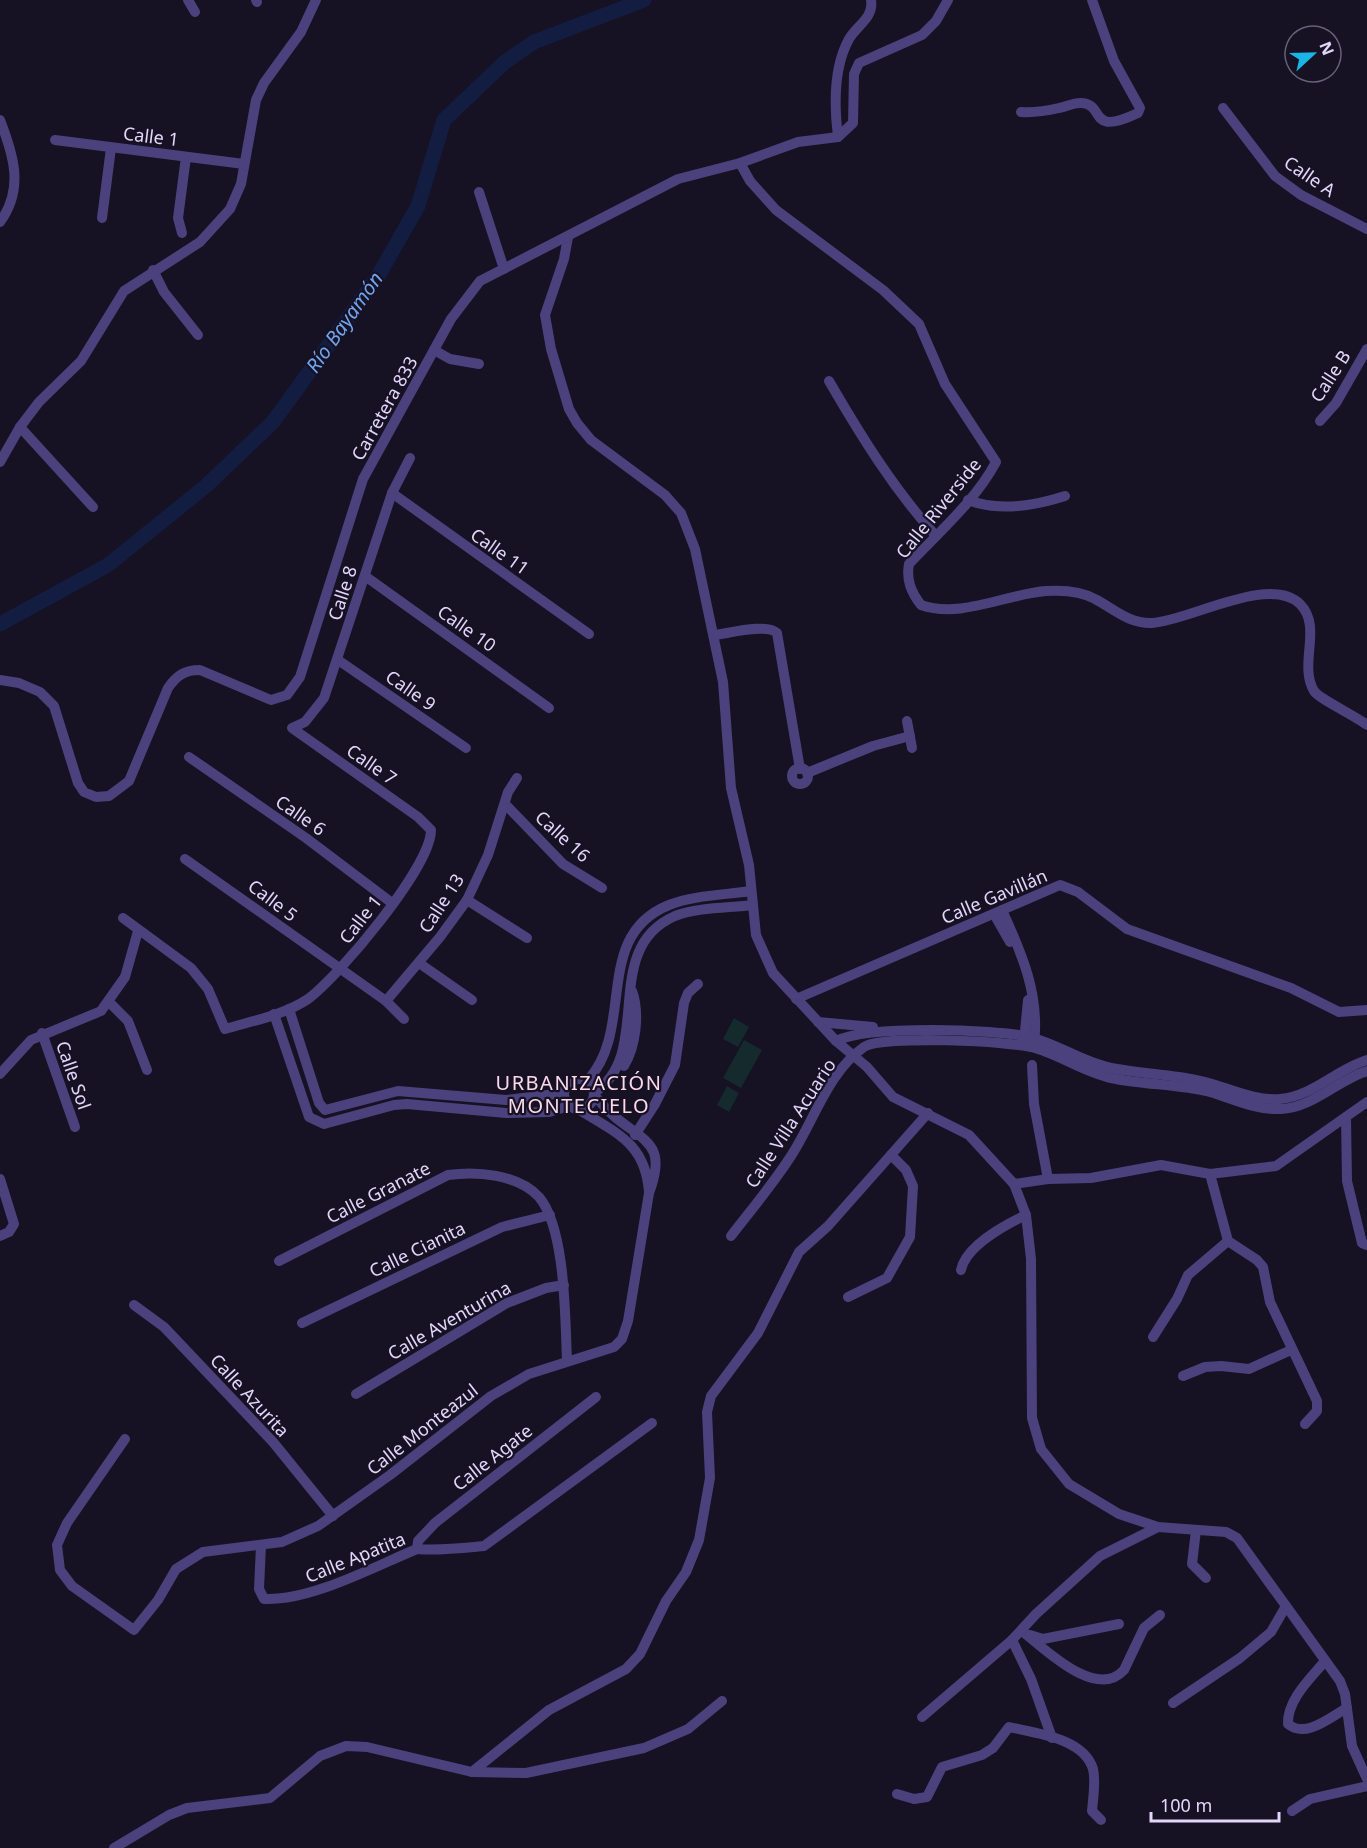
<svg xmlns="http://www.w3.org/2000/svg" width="1367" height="1848" font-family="'Noto Sans',sans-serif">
<rect width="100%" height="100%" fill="#161123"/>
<g fill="#152a2c">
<path d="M734,1018L749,1027L738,1047L723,1039Z"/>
<path d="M744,1040L762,1050L741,1088L723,1078Z"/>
<path d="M727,1086L739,1093L729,1112L717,1105Z"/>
</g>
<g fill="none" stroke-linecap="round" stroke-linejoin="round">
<path stroke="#121d41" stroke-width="15" d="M0,624L108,565L206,486L273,422L377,278L418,206L444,120L505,62L534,42L644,0"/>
<g stroke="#4b417c" stroke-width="10">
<path d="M188,0L195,12"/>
<path d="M256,0L257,2"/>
<path d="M1223,108L1275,176L1301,195L1367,229"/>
<path d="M1021,112C1034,113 1046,111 1059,108C1067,107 1073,102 1082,103C1106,105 1087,137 1138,113L1140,108L1114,61L1092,0"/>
<path d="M0,120C14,156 24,189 0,222"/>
<path d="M838,137C834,105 833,68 849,39C857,25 874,18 871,0"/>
<path d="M55,140L244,164"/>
<path d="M740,163L750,181L776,210L883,290L919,324L945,384L996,462C976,500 939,532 909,564C906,580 911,592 921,605C960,619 1006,594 1046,591C1061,590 1081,591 1095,599C1114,609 1129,624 1152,623C1189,621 1269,574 1300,604C1323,627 1298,664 1314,691C1319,699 1356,716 1367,725"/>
<path d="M479,192L504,269"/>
<path d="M102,218L111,148"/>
<path d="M182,233L178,218L186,157"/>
<path d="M568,237L564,259L545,315L551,349L569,409L577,423L591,440L665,495L681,513L695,549L723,682L731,788L749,865L756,935L773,973L836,1041L867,1067L893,1097L969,1135L1014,1184L1026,1215L1031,1259L1032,1418L1041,1449L1069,1484L1119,1514L1158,1527L1226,1532L1237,1538L1340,1681L1345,1694L1352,1746L1367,1779"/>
<path d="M153,270L164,292L198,335"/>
<path d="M434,350L450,359L479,364"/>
<path d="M829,381C861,436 893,488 936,536"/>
<path d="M1320,421L1336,403L1367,349"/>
<path d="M20,427L93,507"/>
<path d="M0,462L20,427L39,402L81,361L124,291L200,242L230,209L241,184L256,100L264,83L301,32L316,0"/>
<path d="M392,493L589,634"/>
<path d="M968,500C999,512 1034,506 1065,496"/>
<path d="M365,576L549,708"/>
<path d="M715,635C730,633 767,623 777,633L800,769"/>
<path d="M338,660L466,748"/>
<path d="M0,680L19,683L40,692L54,706L78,783L84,792L96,797L109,796L129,781L168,688C177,675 185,670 200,670L271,700L287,695L300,677L363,479L451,319L480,281L678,179L740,163L798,142L838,137L853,123L854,74L859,63L922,35L936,21L948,0"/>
<path d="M907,721L912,748"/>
<path d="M189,757L306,838L392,903"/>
<circle cx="800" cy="776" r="8"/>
<path d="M807,773L873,746L910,736"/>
<path d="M505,804L563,864L602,888"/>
<path d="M185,859L386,1001L404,1019"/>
<path d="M467,900L527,938"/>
<path d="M1002,910C1022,954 1040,995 1034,1044"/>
<path d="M994,914L1010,942"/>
<path d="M123,918L191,968L208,989L225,1029C252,1021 284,1015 308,999C339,976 431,867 431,830L418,817L292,728L305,722L324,698L392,493L410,458"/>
<path d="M419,963L472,1000"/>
<path d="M796,999L1060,885L1078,892L1127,929L1291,988L1339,1012L1367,1010"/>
<path d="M386,1001L440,937L467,900L488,855L508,792L517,778"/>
<path d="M109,1002L128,1021L147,1070"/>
<path d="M289,1009L319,1103L325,1110L398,1091L506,1100L564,1093"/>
<path d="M274,1014L309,1117L324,1124L394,1105L407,1104L506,1113L549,1112L569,1106"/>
<path d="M818,1022L873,1027"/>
<path d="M42,1033L75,1127"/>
<path d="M836,1041C868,1025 994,1029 1030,1037C1058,1044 1082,1062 1111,1068C1141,1074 1171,1074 1201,1081C1228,1087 1252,1101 1280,1099C1313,1096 1337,1069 1367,1060"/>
<path d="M1024,1041L1028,1000"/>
<path d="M1032,1065L1034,1104L1048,1179"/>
<path d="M624,1066C636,1046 640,1013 632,991"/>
<path d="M0,1074L31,1040L101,1011L125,977L138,931"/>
<circle cx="579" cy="1094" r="15"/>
<path d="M588,1080C636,1027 592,936 669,905C694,895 725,895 751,891"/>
<path d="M595,1092C655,1052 599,949 675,916C698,907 728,908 753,905"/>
<path d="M578,1109C616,1133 646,1143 649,1193C667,1145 647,1143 615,1117C608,1111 601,1103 595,1096"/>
<path d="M1346,1117L1347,1181L1362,1243L1367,1245"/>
<path d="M635,1135L655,1104L675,1065L684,1003L688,993L698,984"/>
<path d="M1210,1174L1228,1241L1257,1260L1263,1267L1270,1302L1317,1401V1411L1305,1424"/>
<path d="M0,1179L14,1224L9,1232L0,1236"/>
<path d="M1014,1184L1048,1179L1091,1178L1161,1165L1210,1174L1276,1166L1367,1102"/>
<path d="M731,1236C751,1210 773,1184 791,1156C814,1121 828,1072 864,1047C882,1035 1012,1041 1035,1048C1062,1056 1084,1072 1111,1078C1144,1085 1178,1084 1210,1092C1234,1099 1255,1110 1281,1109C1312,1108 1338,1080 1367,1071"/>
<path d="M279,1261L448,1175C476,1171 518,1174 539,1197C566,1229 565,1320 567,1360"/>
<path d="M961,1270C966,1246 1005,1225 1026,1215"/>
<path d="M848,1297L887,1278L910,1237L913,1186L906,1170L891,1155"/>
<path d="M134,1305L164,1327L273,1442L333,1516"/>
<path d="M302,1323L502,1227L550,1215"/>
<path d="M1153,1337L1177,1299L1188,1275L1228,1241"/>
<path d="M1183,1376L1205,1367L1221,1366L1249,1369L1291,1350"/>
<path d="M356,1394L507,1303L546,1288L564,1285"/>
<path d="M125,1439L67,1523L57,1545L60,1570L72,1586L134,1630L158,1600L176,1569L203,1552L282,1542L318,1526L390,1475L491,1396L529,1374L614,1347L622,1339L628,1321L649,1193"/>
<path d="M1196,1530L1192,1564L1206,1578"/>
<path d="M261,1545L259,1589L264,1599C311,1601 373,1567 417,1549C438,1551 463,1548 484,1546L652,1423"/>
<path d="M417,1549L418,1541L435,1523L596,1397"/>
<path d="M1022,1631C1044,1648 1096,1701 1124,1670L1144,1628L1160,1615"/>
<path d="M1030,1635L1043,1639L1119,1624"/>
<path d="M1012,1640L1031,1679L1052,1738"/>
<path d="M1325,1661C1310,1679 1287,1700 1288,1724C1306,1739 1330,1717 1347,1708"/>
<path d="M1173,1703L1240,1658L1271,1632L1286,1606"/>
<path d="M922,1717L1012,1640L1036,1614L1100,1556L1158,1527"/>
<path d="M472,1772L526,1773L644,1748L688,1729L722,1701"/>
<path d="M897,1794L914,1799L927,1797L942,1767L982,1755L993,1748L1009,1727C1035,1733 1084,1738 1093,1769C1096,1781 1093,1799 1092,1811L1101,1820"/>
<path d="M1292,1811L1310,1799L1367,1786"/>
<path d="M114,1848L169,1815L187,1808L270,1798L320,1756L346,1746L367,1747L472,1772L549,1710L626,1669L640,1654L666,1601L686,1572L699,1540L710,1478L707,1412L711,1396L758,1333L799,1252L828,1226L928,1113"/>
</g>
</g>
<g text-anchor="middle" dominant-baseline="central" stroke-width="4.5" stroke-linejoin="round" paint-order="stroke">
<g font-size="18" fill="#e0d7fa" stroke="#161123">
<text transform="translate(151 136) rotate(7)">Calle 1</text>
<text transform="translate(1310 176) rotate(34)">Calle A</text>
<text transform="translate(1330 376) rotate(-57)">Calle B</text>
<text transform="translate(384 408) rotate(-61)">Carretera 833</text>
<text transform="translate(938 508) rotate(-51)">Calle Riverside</text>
<text transform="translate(500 551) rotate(35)">Calle 11</text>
<text transform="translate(342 593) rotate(-72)">Calle 8</text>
<text transform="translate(467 628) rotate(35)">Calle 10</text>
<text transform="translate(411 690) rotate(35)">Calle 9</text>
<text transform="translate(372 764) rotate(35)">Calle 7</text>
<text transform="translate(301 815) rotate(35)">Calle 6</text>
<text transform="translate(563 836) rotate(42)">Calle 16</text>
<text transform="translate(994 896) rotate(-23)">Calle Gavillán</text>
<text transform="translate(273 900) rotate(37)">Calle 5</text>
<text transform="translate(441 903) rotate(-57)">Calle 13</text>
<text transform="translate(360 919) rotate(-52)">Calle 1</text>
<text transform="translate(74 1075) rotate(71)">Calle Sol</text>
<text transform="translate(790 1123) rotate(-57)">Calle Villa Acuario</text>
<text transform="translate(378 1192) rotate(-27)">Calle Granate</text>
<text transform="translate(417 1249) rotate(-26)">Calle Cianita</text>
<text transform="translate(449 1320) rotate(-30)">Calle Aventurina</text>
<text transform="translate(250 1395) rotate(47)">Calle Azurita</text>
<text transform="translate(422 1429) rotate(-38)">Calle Monteazul</text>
<text transform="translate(492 1457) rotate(-38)">Calle Agate</text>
<text transform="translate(355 1557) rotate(-22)">Calle Apatita</text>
</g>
<g font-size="20" font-style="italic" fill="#71a4ef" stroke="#161123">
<text transform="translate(344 322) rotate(-55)">Río Bayamón</text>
</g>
<g font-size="20" letter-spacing="1.5" fill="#fbd9ea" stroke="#161123">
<text x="579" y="1082">URBANIZACIÓN<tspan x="579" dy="23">MONTECIELO</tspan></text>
</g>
</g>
<g transform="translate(1313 54) rotate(68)"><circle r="28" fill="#161123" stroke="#676079" stroke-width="1.5"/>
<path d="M0-4.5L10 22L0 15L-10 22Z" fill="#1ab5e4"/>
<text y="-9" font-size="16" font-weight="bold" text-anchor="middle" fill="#e0d7fa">N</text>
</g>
<path d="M1151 1812v9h128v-9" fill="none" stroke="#e0d7fa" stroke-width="3"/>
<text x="1160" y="1812" font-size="18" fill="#e0d7fa" stroke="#161123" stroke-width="4.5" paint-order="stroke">100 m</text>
</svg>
